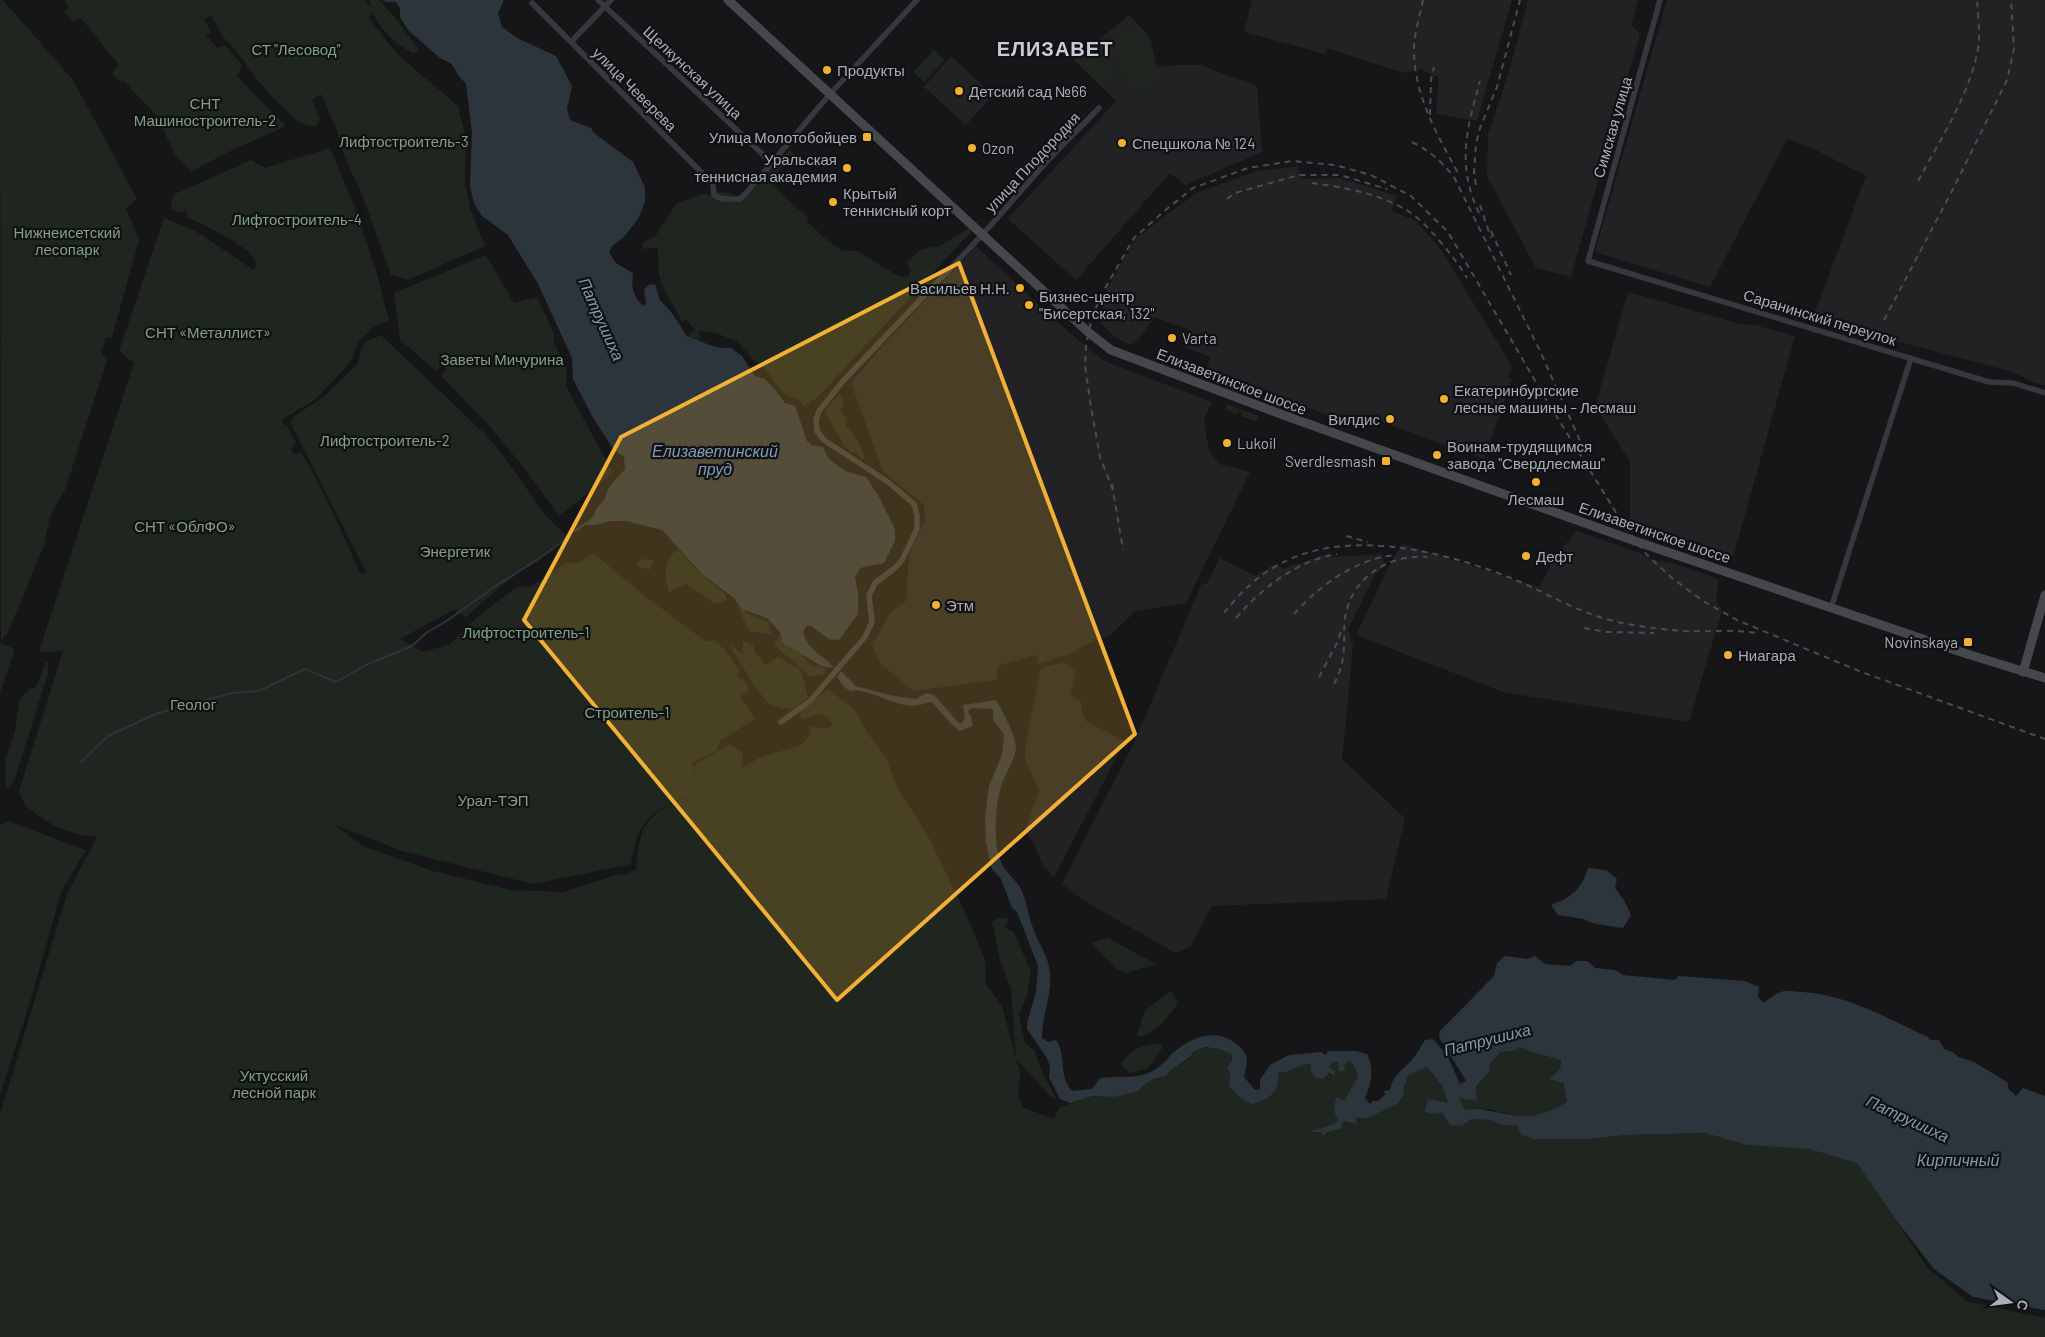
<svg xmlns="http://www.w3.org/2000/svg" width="2045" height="1337" font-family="Barlow,sans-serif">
<rect width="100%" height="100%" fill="#161618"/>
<g fill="#222225">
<path d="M1252,0H1512L1477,121L1436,114L1439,78L1421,69L1403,73L1327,48L1325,54L1244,32Z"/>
<path d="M1528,0H1638L1631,25L1640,34L1571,277L1536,268L1487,176L1488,135L1510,68Z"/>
<path d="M1667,0H2045V385L2035,383L2013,372L1873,335L1814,315L1866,176L1814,149L1787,139L1710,287L1595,252Z"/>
<path d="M1129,15L1150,37L1157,67L1177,65H1200L1257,86L1262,152L1185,185L1170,173L1076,280L1008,219L1116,101L1074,60Z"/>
<path d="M951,56L993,95L966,125L924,87Z"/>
<path d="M1298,166L1301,179L1340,178L1397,196L1391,211L1416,221L1441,250L1512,366L1508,377L1512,379L1484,459L1368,417L1362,429L1261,389L1206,371L1210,357L1184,347L1190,330L1154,317L1139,339L1131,345L1115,337L1098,320L1107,289L1136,238L1196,193L1257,171Z"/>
<path d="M976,246L1050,316L1104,361L1212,402L1204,419L1209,451L1219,464L1250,472L1186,603L1136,611L1110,635L1085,645L1071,654L1038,664L1036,655L998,666L996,680L913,691L880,663L872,645L890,613L906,601L909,558L912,547L925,521L924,505L883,472L851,383L880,349Z"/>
<path d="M1628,292L1741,324L1755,325L1795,336L1733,557L1682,544L1628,526L1630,519V461L1595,407Z"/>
<path d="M1577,531L1642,554L1646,558L1675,564L1719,579L1716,601L1722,610L1689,722L1503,692L1361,637L1357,633L1389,566L1402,544L1539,587L1556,555Z"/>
<path d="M1329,553L1331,557L1382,554L1385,566L1376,573L1348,629L1353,646L1342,759L1405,818L1386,899L1212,906L1190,947L1175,953L1081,899L1062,884L1135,740L1202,583L1207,584L1219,558L1255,576L1277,563L1282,569Z"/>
<path d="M1064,662L1076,670L1070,694L1081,702L1082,712L1086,721L1125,741L1054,877L1044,867L1034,844L1025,830L1039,790L1025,759L1026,742L1041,668Z"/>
</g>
<g fill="#1e261f" fill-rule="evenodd">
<path d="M0,0H3L73,80L137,199L126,208L139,240L112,337L106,338L101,353L107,360L65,490L50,516L44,546L7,634L1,640Z"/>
<path d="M64,0H364L372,8L369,0H379L394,16L419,50L413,53C397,44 379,30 373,12L369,18L397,54L458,106L466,139L465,183L471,211L485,246L408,280L391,275L361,192L345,158L336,128L321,94L312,100L320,119L316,127L300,123L272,97L246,66L245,62L221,34L212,16L204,19L211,32L206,35L217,48L225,45L242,65L237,76L286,126L224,154L191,172L174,153L157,116L123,80L120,82L112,74L119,65L80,17L73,22L64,11L69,7Z"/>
<path d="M1140,29L1158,83L1132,93L1112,43Z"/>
<path d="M934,50L945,60L924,82L913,72Z"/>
<path d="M1091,52H1094L1117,74L1106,85H1104L1081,64V61Z"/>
<path d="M330,148L355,208L377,274L389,320L374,327L360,340L350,363L316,399L283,419L282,423L287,426L296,442L291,450L294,454L302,453C324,491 342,531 359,572L361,574L366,572L290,422L293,417L322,398L343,379L358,363L362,347L367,341L381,335L484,433L500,451L546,516L567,536L499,588L466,617L453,610L400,639L423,652L450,644L472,622L516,587L532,586L568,562L577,564L593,553L645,596L705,641L714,640L726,651L740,672L737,677L744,680L749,690L740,696L755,719L720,741L716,751L692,763L697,777L694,765L730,744L743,753L742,768L759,758L801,745L811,734L809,727L827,728L833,725L828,718L819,713L803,720L799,716L803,709L828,689L855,710L867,732L886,758L898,789L927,834L966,914L985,960L986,984L1002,1006L1016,1058L1011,989L1000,960L992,922L999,918H1009L1005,928L1014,932L1031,972L1027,995L1019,1015L1025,1043L1035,1051L1040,1067L1056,1098H1052L1017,1060L1020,1073L1018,1095L1022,1107L1054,1119L1060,1107L1093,1096L1114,1097L1153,1079L1167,1076L1168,1072L1190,1058L1194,1051L1211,1047L1231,1054L1230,1072L1252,1104L1282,1071L1285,1073L1302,1065L1310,1064L1312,1068L1334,1076L1329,1067L1333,1062L1345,1064L1349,1061L1354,1066L1358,1076L1344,1101L1337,1098C1333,1106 1333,1111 1338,1120L1334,1124L1312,1132H1323L1322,1136L1327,1132L1341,1129L1343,1120L1357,1123L1356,1117L1365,1119L1396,1105L1405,1094L1403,1091L1408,1076L1427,1067L1443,1087L1449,1103L1442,1112L1462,1126L1471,1119L1491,1120L1501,1125H1516L1522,1135L1532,1139H1588L1627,1135L1705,1133L1747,1145L1809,1149L1858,1163L1927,1267L1966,1301L2045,1318V1337H0V1114L67,894L97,837L80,835L54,826L25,806L19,791L63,651L47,652L39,651L134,363L119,351L164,218L197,232L254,270C255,267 256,265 255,262C253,247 200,223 186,217L188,215L186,211L179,213L172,210L171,201L175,194L251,160L265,168ZM687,796C682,800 673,803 667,806C639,822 639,841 636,869L626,875L619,874L563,892L511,890L433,871L363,846L333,824L402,851L533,884L631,864C638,821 648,813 687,796Z"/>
<path d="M790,150L794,154L769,182L808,218L806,220L828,241L843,251H857L900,277L909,276L911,270L907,262L922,249L940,246L969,228L971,232L815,400L812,399L805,407L796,398L789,397L781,390L766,370L755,361L736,341L716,333L698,331L701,337L699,339L691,338L689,333L695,330L687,320L682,321C675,306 663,292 659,275C658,266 660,258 657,248L643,249V243L656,235L677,203L703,194L715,196L719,192L735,194L733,197L740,201L750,194L770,168Z"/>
<path d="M486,255L514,303L537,297L555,336L553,340L567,371L566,386L613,473L559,516L520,463L487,423L441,376L447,370L444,365L435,370L400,340L394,293Z"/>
<path d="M839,394L843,401V407L840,410L846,419V426C855,434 862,448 865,458L861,460L857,453L851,452L843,445C840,430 827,424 826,409Z"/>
<path d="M1226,404L1259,416L1255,421L1241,416L1242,412L1238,411L1237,415L1226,409Z"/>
<path d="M678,549L699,572L725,594L727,600L715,604L686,584L669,592C664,578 663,559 678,549Z"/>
<path d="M641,559L653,560L650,570L636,566Z"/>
<path d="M737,605L749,614L768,622L772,634L749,631Z"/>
<path d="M779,637L787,645L800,649L803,656L811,665L826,668L825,674L811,677L774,645Z"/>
<path d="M743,641L753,645L755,652L766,665L778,657L801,670L808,697L794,709L781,708L769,704L755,687L729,644L742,654Z"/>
<path d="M0,643L15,649L0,693Z"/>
<path d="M48,662V673L15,779L6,790L5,760L15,731L19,701L27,691L37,686L45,663Z"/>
<path d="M8,821L86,850L61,892L33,992L0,1095V825Z"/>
<path d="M1108,938L1156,964L1126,973L1115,968L1091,943Z"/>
<path d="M1171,991L1178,1003L1162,1024L1143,1037L1137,1035L1145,1010Z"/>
<path d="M1160,1043L1163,1047L1148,1068L1130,1073L1121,1065C1131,1048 1141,1045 1160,1043Z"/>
<path d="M1521,1046L1528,1051L1561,1060L1560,1069L1567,1102C1558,1107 1548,1114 1538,1116C1514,1121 1489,1103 1465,1110L1459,1098L1477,1100L1476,1086L1489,1072L1490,1064L1501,1052L1513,1051Z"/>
</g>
<g fill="#2c353c" fill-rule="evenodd">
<path d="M382,0H504L498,13L502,27L517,38L556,56L572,86L567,109L570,120L591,128L594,133L633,162L645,187V202L638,219L624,237L612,246L609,252L616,263L633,273C631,287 633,296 643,306L646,304L644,290L648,285L655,284L660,300L671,312L687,336C705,342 712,349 731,348L742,356L755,376L765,379L775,390L785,403L795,406L807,441L811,445L823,447L828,458L845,471L866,477L878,495L895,529V541L884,563L860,568L855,577L858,594V614L839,640L829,639L811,626H806L803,633C811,654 821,652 834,668L821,666L782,642L780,632L767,618L742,609L734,598L703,575L662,530L626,521H610L596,525H582L593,518L596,509L604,500L609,487L625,469L624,457L613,449L592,416L573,379L572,358L538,284L508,235L482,216L474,203L470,186L472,133L466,84L458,75L452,64L440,58L408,30L400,17V8L396,2H387Z"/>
<path d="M841,671L856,686L889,695L916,699L926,693L934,695L958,722L961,724L965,719L963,705L996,700C1002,710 1016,736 1016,748C1015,759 1006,773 1002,783C997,798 995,820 996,836C996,850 999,863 1009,874C1013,879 1018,883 1021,889C1027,902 1028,915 1033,928C1037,941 1047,954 1049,967C1054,990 1042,1014 1042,1038L1048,1042L1056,1040C1067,1056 1058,1075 1072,1091L1092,1089L1100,1078C1115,1076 1135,1079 1149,1073C1163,1067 1170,1053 1182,1046C1198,1035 1218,1030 1235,1043C1250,1054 1248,1060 1244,1077L1255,1090L1260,1089V1080L1270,1065L1289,1055L1321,1052L1326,1055L1328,1051H1356L1367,1054C1375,1069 1371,1084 1365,1098L1370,1104L1373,1101H1378L1386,1094L1383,1091L1390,1090C1392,1078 1400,1071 1408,1064C1415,1058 1420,1048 1425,1040L1433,1039L1448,1057L1460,1084L1466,1081L1439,1037L1440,1031L1494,976L1497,963L1505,956L1527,959L1535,956L1545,964L1570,966L1577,961H1588L1595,968L1615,970L1623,975L1675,980L1678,976L1745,981L1759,987L1758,997L1764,1003C1770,998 1776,993 1784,991C1790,990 1797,992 1803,992C1848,995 1888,1019 1928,1037L1930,1040H1939L1944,1049L1953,1052L1958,1057L1974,1062L2007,1082L2009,1090L2016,1096L2023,1088L2045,1096V1310L1973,1297L1934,1269L1896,1220L1857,1163L1809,1149L1747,1145L1705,1133L1627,1135L1588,1139H1532L1522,1135L1516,1125H1501L1491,1120L1471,1119L1462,1126L1450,1125L1442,1112L1435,1114L1425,1112L1428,1099L1448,1103L1443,1087L1427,1067L1408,1076L1403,1091L1405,1094L1396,1105L1365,1119L1356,1117L1357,1124L1343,1121L1341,1129L1327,1132L1322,1137V1132H1309L1334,1124L1338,1120C1333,1111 1333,1106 1337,1097L1344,1101L1358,1076L1354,1066L1349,1061L1345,1064L1344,1071H1339L1338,1062H1333L1329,1067L1335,1071V1076L1329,1073L1324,1079L1316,1078L1310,1070L1312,1068L1310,1064L1302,1065L1285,1073L1282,1071L1278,1074C1279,1092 1269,1100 1252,1104L1238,1096L1229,1086L1230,1072L1227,1069L1232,1059L1231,1054L1219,1049L1206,1047L1194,1051L1190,1057L1168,1072L1167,1076L1153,1079L1142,1086L1138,1091L1114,1097L1093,1096L1070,1103L1060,1099L1049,1077L1050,1067L1047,1058L1027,1029V1023L1036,992L1038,966L1017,912L1012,908L1001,879L992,869L986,843L985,818L989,786L1002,755L1004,734L993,720V709L971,708L968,712L971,716L973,726L960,731L951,724L932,702C925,703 918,706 912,706C892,705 874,691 853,690L852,692L844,687L837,677ZM1521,1047L1528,1051L1561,1060L1560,1069L1549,1079L1563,1083L1567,1102C1538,1118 1528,1119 1496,1112C1483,1110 1478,1107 1465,1110L1459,1098L1477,1101L1476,1086L1489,1072L1490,1064L1501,1052L1513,1051Z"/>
<path d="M1588,868L1606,870L1617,879L1615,888L1624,900L1631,915L1623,928L1596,924L1583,919L1558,915L1551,905C1571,898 1582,889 1588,868Z"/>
</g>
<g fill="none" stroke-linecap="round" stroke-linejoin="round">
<g stroke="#2c353c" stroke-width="2">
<path d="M575,531L595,517"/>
<path d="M81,762L108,736L158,713L232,693L259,691L305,669L336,682L366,665L412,646L426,633L448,620L497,585L540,558L568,537"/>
</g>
<g stroke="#37383d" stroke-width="5.5">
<path d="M598,0L771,162"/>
<path d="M1660,0L1588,261L1989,382L2013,383L2045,393"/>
<path d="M532,3L713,184L714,195L723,199H740L747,192L830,94L917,0"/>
<path d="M571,42L611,0"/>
<path d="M1831,608L1911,358"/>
<path d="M781,722L810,701L865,637L872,622L869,596L875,583L895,568L902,560L917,529V515L914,504L888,482L824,440L817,431L816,420L819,411L843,381L983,234L1049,159L1099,108"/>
</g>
<g stroke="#45474d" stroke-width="9">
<path d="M728,0L1088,332L1111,350L1286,416L1635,541L1964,653L2045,678"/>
<path d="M2023,672L2045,595"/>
</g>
<g stroke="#4a4c52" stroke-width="2" stroke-dasharray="6 5" stroke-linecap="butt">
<path d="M1423,0C1420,15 1414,34 1414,49C1414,96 1437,134 1459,175"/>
<path d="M1430,115L1431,80L1434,67"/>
<path d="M1412,142C1430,151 1441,161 1454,177L1540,351L1581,443"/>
<path d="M1918,181C1940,140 1967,99 1977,54C1981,37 1978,17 1977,0"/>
<path d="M1312,183C1343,187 1381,194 1408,211C1428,224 1455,258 1467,278"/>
<path d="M1476,185L1474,173L1476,144L1480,128L1497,87L1520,0"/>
<path d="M1227,199L1235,193L1299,175H1340L1387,189"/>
<path d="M1480,205L1491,238"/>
<path d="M1479,213C1456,164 1467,129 1480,81"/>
<path d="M1491,231L1511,275"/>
<path d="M1884,320L1953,189L2007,80L2014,49L2011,0"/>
<path d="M1112,484L1123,550"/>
<path d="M1113,490L1100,457L1091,407L1085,366L1086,346L1091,321L1100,297L1134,238L1162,213L1193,188L1248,168L1292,161L1335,165L1371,175L1411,196L1448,232L1544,396L1625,527L1647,555L1672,578L1703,601L1737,620L1859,671L2045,739"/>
<path d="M1346,536L1368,542"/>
<path d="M1224,613C1236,598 1249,584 1265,573C1336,523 1442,550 1516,580C1546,593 1574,610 1606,619C1631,626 1658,629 1684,631C1708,632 1732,629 1756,633"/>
<path d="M1294,614C1320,585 1357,558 1396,555"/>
<path d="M1236,618C1262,588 1296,561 1337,554"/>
<path d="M1584,628L1607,632L1654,633"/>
<path d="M1319,677L1337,643L1342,629"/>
<path d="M1334,684C1341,671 1344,658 1344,644C1345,633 1343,623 1346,613C1354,576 1390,554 1427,557"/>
</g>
</g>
<path fill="#f2b134" fill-opacity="0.2" stroke="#f2b134" stroke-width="4" stroke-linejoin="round" d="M959,263L1135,734L837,1000L524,620L621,437Z"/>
<g fill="#f2b134" stroke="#111113" stroke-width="2">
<circle cx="827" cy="70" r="5"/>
<circle cx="959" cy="91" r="5"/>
<rect x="862" y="132" width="10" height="10" rx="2.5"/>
<circle cx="1122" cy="143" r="5"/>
<circle cx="972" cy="148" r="5"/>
<circle cx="847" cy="168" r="5"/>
<circle cx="833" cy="202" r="5"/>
<circle cx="1020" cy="288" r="5"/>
<circle cx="1029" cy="305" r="5"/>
<circle cx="1172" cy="338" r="5"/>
<circle cx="1444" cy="399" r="5"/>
<circle cx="1390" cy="419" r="5"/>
<circle cx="1227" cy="443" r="5"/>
<circle cx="1437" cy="455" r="5"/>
<rect x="1381" y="456" width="10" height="10" rx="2.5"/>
<circle cx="1536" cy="482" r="5"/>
<circle cx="1526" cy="556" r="5"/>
<circle cx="936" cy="605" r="5"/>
<rect x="1963" y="637" width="10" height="10" rx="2.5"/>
<circle cx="1728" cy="655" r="5"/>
</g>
<g text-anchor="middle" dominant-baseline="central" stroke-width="4.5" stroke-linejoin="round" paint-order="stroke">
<g font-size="15" fill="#7fa381" stroke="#111113">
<text x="296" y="49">СТ "Лесовод"</text>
<text x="205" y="103">СНТ<tspan x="205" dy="17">Машиностроитель-2</tspan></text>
<text x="404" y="141">Лифтостроитель-3</text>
<text x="297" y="219">Лифтостроитель-4</text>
<text x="67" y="232">Нижнеисетский<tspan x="67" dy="17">лесопарк</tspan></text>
<text x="208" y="332">СНТ «Металлист»</text>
<text x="502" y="359">Заветы Мичурина</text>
<text x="385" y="440">Лифтостроитель-2</text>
<text x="185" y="526">СНТ «ОблФО»</text>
<text x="455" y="551">Энергетик</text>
<text x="526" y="632">Лифтостроитель-1</text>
<text x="193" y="704">Геолог</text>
<text x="627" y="712">Строитель-1</text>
<text x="493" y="800">Урал-ТЭП</text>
<text x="274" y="1075">Уктусский<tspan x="274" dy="17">лесной парк</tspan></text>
</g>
<g font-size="15" fill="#a8adb8" stroke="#111113" text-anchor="start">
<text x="837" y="70">Продукты</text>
<text x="969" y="91">Детский сад №66</text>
<text x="857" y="137" text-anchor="end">Улица Молотобойцев</text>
<text x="1132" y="143">Спецшкола № 124</text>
<text x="982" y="148">Ozon</text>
<text x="837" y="159" text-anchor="end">Уральская<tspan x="837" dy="17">теннисная академия</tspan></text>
<text x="843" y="193">Крытый<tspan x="843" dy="17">теннисный корт</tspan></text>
<text x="1010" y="288" text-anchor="end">Васильев Н.Н.</text>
<text x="1039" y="296">Бизнес-центр<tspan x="1039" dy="17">"Бисертская, 132"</tspan></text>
<text x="1182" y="338">Varta</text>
<text x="1454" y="390">Екатеринбургские<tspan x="1454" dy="17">лесные машины – Лесмаш</tspan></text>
<text x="1380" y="419" text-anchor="end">Вилдис</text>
<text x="1237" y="443">Lukoil</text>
<text x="1447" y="446">Воинам-трудящимся<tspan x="1447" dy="17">завода "Свердлесмаш"</tspan></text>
<text x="1376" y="461" text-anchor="end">Sverdlesmash</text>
<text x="1536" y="499" text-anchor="middle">Лесмаш</text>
<text x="1536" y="556">Дефт</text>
<text x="946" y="605">Этм</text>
<text x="1958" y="642" text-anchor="end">Novinskaya</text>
<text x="1738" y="655">Ниагара</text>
</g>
<g font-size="15" fill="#a8adb8" stroke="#111113">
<text transform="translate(693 72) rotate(43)">Щелкунская улица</text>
<text transform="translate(635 89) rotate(45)">улица Чеверева</text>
<text transform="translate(1612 127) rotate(-74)">Симская улица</text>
<text transform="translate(1032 162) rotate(-47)">улица Плодородия</text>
<text transform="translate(1820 317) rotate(17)">Саранинский переулок</text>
<text transform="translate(1232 381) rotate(21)">Елизаветинское шоссе</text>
<text transform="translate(1655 532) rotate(19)">Елизаветинское шоссе</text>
</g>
<g font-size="16" font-style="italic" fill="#7f9bb3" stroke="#111113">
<text transform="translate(602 319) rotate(66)">Патрушиха</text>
<text x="715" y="450">Елизаветинский<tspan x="715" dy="18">пруд</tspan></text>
<text transform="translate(1487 1039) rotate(-14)">Патрушиха</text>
<text transform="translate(1908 1118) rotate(25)">Патрушиха</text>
<text x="1958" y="1159">Кирпичный</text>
</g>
<g font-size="20" font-weight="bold" letter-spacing="1" fill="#c9ccd4" stroke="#111113">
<text x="1055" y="48">ЕЛИЗАВЕТ</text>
</g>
</g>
<g transform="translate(2010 1302) rotate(104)" stroke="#111113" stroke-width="4" paint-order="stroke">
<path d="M0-4L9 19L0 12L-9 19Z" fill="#a8adb8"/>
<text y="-8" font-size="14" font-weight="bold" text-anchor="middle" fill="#a8adb8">С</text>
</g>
</svg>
